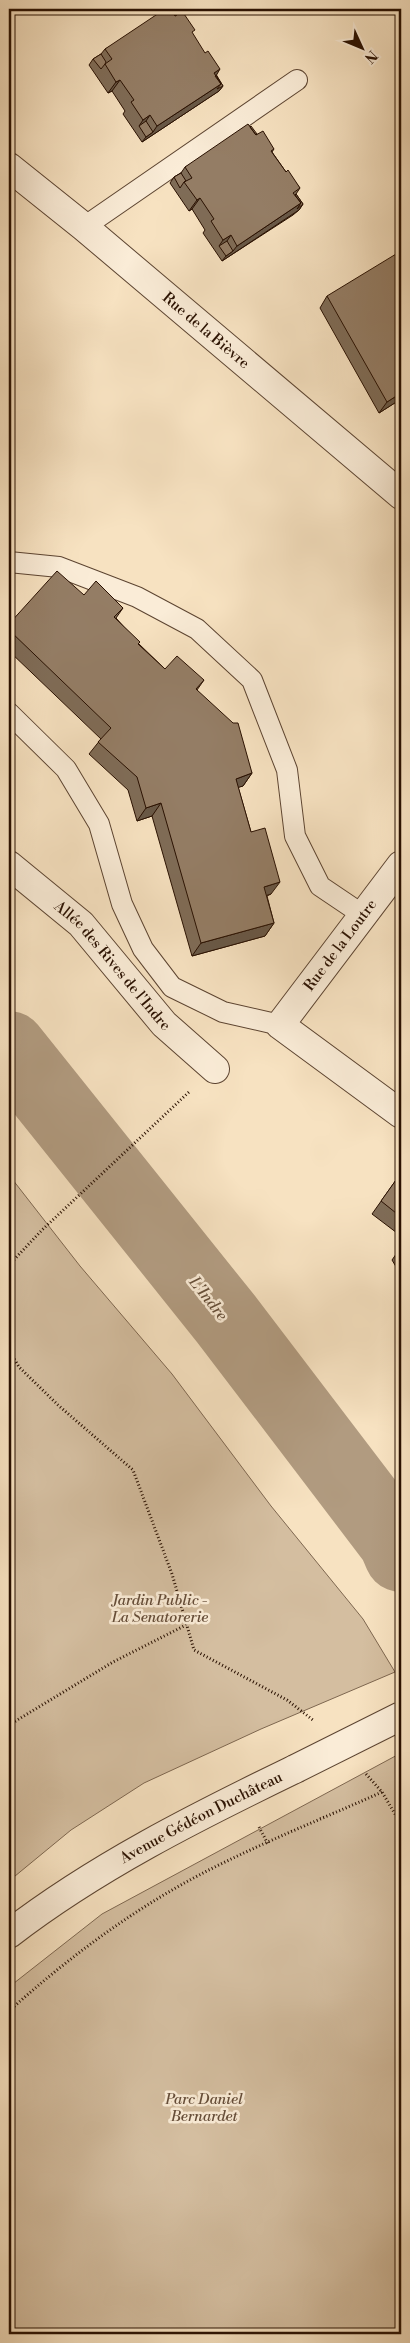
<svg xmlns="http://www.w3.org/2000/svg" width="410" height="2343" font-family="'Libre Bodoni',serif">
<style>
.green{fill:#d4bea0;stroke:#7e6750}
.lines{fill:none;stroke-linecap:round;stroke-linejoin:round}
.river{stroke:#b19b80;stroke-width:74}
.service-casing{stroke:#5c4431;stroke-width:22}
.pedestrian-casing{stroke:#5c4431;stroke-width:30}
.minor-casing{stroke:#5c4431;stroke-width:30}
.tertiary-casing{stroke:#5c4431;stroke-width:30}
.path{stroke:#291001;stroke-width:3;stroke-dasharray:1 2.5;stroke-linecap:butt}
.service{stroke:#faecd7;stroke-width:20}
.pedestrian{stroke:#faecd7;stroke-width:28}
.minor{stroke:#faecd7;stroke-width:28}
.tertiary{stroke:#faecd7;stroke-width:28}
.tertiary-bridge-casing{stroke:#5c4431;stroke-width:30;stroke-linecap:butt}
.tertiary-bridge{stroke:#faecd7;stroke-width:28}
.wall{fill:#7f6c57;stroke:#291001}
.shaded-wall{fill:#685847;stroke:#291001}
.building{fill:#947d65;stroke:#291001}
.labels{text-anchor:middle;stroke-width:5;stroke-linejoin:round;paint-order:stroke}
.street-label{font-size:15px;fill:#291001;stroke:#faecd7}
.park-label{font-size:15px;font-style:italic;fill:#654d39;stroke:#faecd7}
.water-label{font-size:16px;font-style:italic;fill:#664f3a;stroke:#faecd7}
</style>
<rect width="100%" height="100%" fill="#f7e2c1"/>
<filter id="stains"><feTurbulence type="fractalNoise" baseFrequency=".004" numOctaves="4"/><feColorMatrix values="0 0 0 0 .2 0 0 0 0 .09 0 0 0 0 .02 0 0 0 .5 -.17"/></filter>
<radialGradient id="worn" r=".72"><stop offset=".6" stop-color="#630" stop-opacity="0"/><stop offset="1" stop-color="#630" stop-opacity=".3"/></radialGradient>
<!-- green -->
<path class="green" d="M 9,1175 L 80,1266 L 172,1374 L 271,1506 L 363,1619 L 395,1672 L 261,1729 L 144,1783 L 71,1830 L 9,1881 Z
M 401,1753 L 401,2334 L 9,2334 L 9,1987 L 102,1914 Z"/>
<g class="lines">
<!-- river -->
<path class="river" d="M 9,1048 L 226,1319 L 395,1541 L 401,1555"/>
<defs>
<path id="service" d="M 84,227 L 297,80
M 9,562 L 59,567 L 137,597 L 197,629 L 252,680 L 287,770 L 295,836 L 320,886 L 363,915
M 9,713 L 66,769 L 99,824 L 122,904 L 143,949 L 172,987 L 223,1012 L 280,1025"/>
<g id="pedestrian">
<path id="s1" d="M 9,865 L 81,924 L 164,1024 L 215,1069"/>
</g>
<g id="minor">
<path id="s2" d="M 9,167 L 84,227 L 401,495"/>
<path d="M 401,865 L 280,1025 L 401,1114"/>
</g>
<g id="tertiary">
<path id="s3" d="M 9,1934 C 96,1867 196,1817 295,1769"/>
</g>
</defs>
<!-- service casing -->
<use href="#service" class="service-casing"/>
<!-- pedestrian casing -->
<use href="#pedestrian" class="pedestrian-casing"/>
<!-- minor casing -->
<use href="#minor" class="minor-casing"/>
<!-- tertiary casing -->
<use href="#tertiary" class="tertiary-casing"/>
<!-- path -->
<path class="path" d="M 9,1265 L 42,1230 L 189,1092
M 9,1350 L 19,1367 L 58,1405 L 133,1470 L 172,1574 L 194,1650 L 287,1700 L 313,1720
M 9,1725 L 113,1662 L 186,1625
M 366,1774 L 382,1792 L 401,1824
M 259,1827 L 268,1844
M 9,2011 C 68,1958 132,1910 203,1873 C 261,1843 322,1819 382,1792"/>
<!-- service -->
<use href="#service" class="service"/>
<!-- pedestrian -->
<use href="#pedestrian" class="pedestrian"/>
<!-- minor -->
<use href="#minor" class="minor"/>
<!-- tertiary -->
<use href="#tertiary" class="tertiary"/>
<defs>
<path id="tertiary-bridge" d="M 295,1769 L 401,1716"/>
</defs>
<!-- tertiary-bridge casing -->
<use href="#tertiary-bridge" class="tertiary-bridge-casing"/>
<!-- tertiary-bridge -->
<use href="#tertiary-bridge" class="tertiary-bridge"/>
</g>
<!-- wall -->
<path class="wall" d="M 177,15 L 192,34 L 223,86 L 219,91 L 142,142 L 123,114 L 125,111 L 112,91 L 108,93 L 89,65 L 93,59 L 101,54 L 105,49 Z
M 257,134 L 274,149 L 272,152 L 286,172 L 300,188 L 296,194 L 303,204 L 299,210 L 293,215 L 222,261 L 203,233 L 205,230 L 192,209 L 189,211 L 170,183 L 174,177 L 181,173 L 185,167 Z
M 327,296 L 401,399 L 379,413 L 320,308 Z
M 84,595 L 123,608 L 116,618 L 139,644 L 165,669 L 204,680 L 197,690 L 252,773 L 243,786 L 238,787 L 251,832 L 271,894 L 267,896 L 274,923 L 265,936 L 192,956 L 152,816 L 137,821 L 128,790 L 89,754 L 101,739 L 9,651 L 9,624 Z
M 401,1173 L 401,1236 L 372,1214 Z
M 401,1247 L 401,1275 L 392,1260 Z"/>
<!-- shaded-wall -->
<path class="shaded-wall" d="M 220,69 L 213,81 L 214,73 Z
M 120,80 L 112,91 L 108,93 L 116,82 Z
M 221,84 L 223,86 L 219,91 L 142,142 L 146,137 L 153,132 L 157,126 Z
M 150,115 L 142,127 L 139,126 L 143,120 Z
M 200,198 L 192,209 L 189,211 L 197,200 Z
M 301,203 L 303,204 L 299,210 L 222,261 L 226,256 L 233,251 L 237,246 Z
M 231,235 L 223,247 L 219,246 L 223,240 Z
M 401,393 L 401,399 L 379,413 L 387,402 Z
M 252,773 L 243,786 L 227,791 L 236,779 Z
M 161,803 L 152,816 L 137,821 L 146,808 Z
M 280,882 L 271,894 L 255,899 L 264,887 Z
M 274,923 L 265,936 L 192,956 L 201,943 Z"/>
<!-- building -->
<path class="building" d="M 165,9 L 171,9 L 175,16 L 182,11 L 195,30 L 192,32 L 205,53 L 208,51 L 220,69 L 214,73 L 221,84 L 157,126 L 150,115 L 143,120 L 131,102 L 134,100 L 120,80 L 116,82 L 105,64 L 112,59 L 105,49 Z
M 171,9 L 172,9 L 177,15 L 175,16 Z
M 101,54 L 106,62 L 105,64 L 101,69 L 93,59 Z
M 216,75 L 223,86 L 217,89 L 221,84 L 215,76 Z
M 146,121 L 153,132 L 146,137 L 139,126 Z
M 248,124 L 256,135 L 263,131 L 274,149 L 271,151 L 286,172 L 288,170 L 300,188 L 293,193 L 301,203 L 237,246 L 231,235 L 223,240 L 211,221 L 214,219 L 200,198 L 197,200 L 184,182 L 192,178 L 185,167 Z
M 251,126 L 257,134 L 256,135 L 250,127 Z
M 181,173 L 186,181 L 184,182 L 180,188 L 174,177 Z
M 296,194 L 303,204 L 297,209 L 301,203 L 295,195 Z
M 227,241 L 233,251 L 226,256 L 219,246 Z
M 401,251 L 401,393 L 387,402 L 327,296 Z
M 57,571 L 84,595 L 96,581 L 123,608 L 114,617 L 140,642 L 138,644 L 165,669 L 177,656 L 204,680 L 196,689 L 233,723 L 238,723 L 252,773 L 236,779 L 251,832 L 265,828 L 280,882 L 264,887 L 274,923 L 201,943 L 161,803 L 146,808 L 137,777 L 98,742 L 111,728 L 9,630 L 9,624 Z
M 401,1173 L 401,1217 L 381,1201 Z"/>
<g class="labels">
<!-- street labels -->
<g class="street-label">
<text dy="5" stroke="none"><textPath href="#s2" startOffset="256">Rue de la Bièvre</textPath></text>
<text transform="translate(340 945) rotate(-53)" y="5">Rue de la Loutre</text>
<text dy="5" stroke="none"><textPath href="#s1" startOffset="145">Allée des Rives de l'Indre</textPath></text>
<text dy="5" stroke="none"><textPath href="#s3" startOffset="225">Avenue Gédéon Duchâteau</textPath></text>
</g>
<!-- park labels -->
<g class="park-label">
<text x="160" y="1605">Jardin Public -<tspan x="160" dy="17">La Senatorerie</tspan></text>
<text x="204" y="2104">Parc Daniel<tspan x="204" dy="17">Bernardet</tspan></text>
</g>
<!-- water labels -->
<g class="water-label">
<text transform="translate(209 1298) rotate(51)" y="6">L'Indre</text>
</g>
</g>
<!-- margin -->
<rect width="410" height="2343" fill="none" stroke="#f7e2c1" stroke-width="30"/>
<rect x="10" y="10" width="390" height="2323" fill="none" stroke="#291001" stroke-width="2.5"/>
<rect x="15" y="15" width="380" height="2313" fill="none" stroke="#291001"/>
<!-- north arrow -->
<g transform="translate(362 48) rotate(134)" stroke="#faecd7" stroke-width="4" paint-order="stroke">
<path d="M0-4L9 19L0 12L-9 19Z" fill="#291001"/>
<text y="-8" font-size="14" font-weight="bold" text-anchor="middle" fill="#291001">N</text>
</g>
<rect width="100%" height="100%" filter="url(#stains)"/>
<rect width="100%" height="100%" fill="url(#worn)"/>
</svg>
